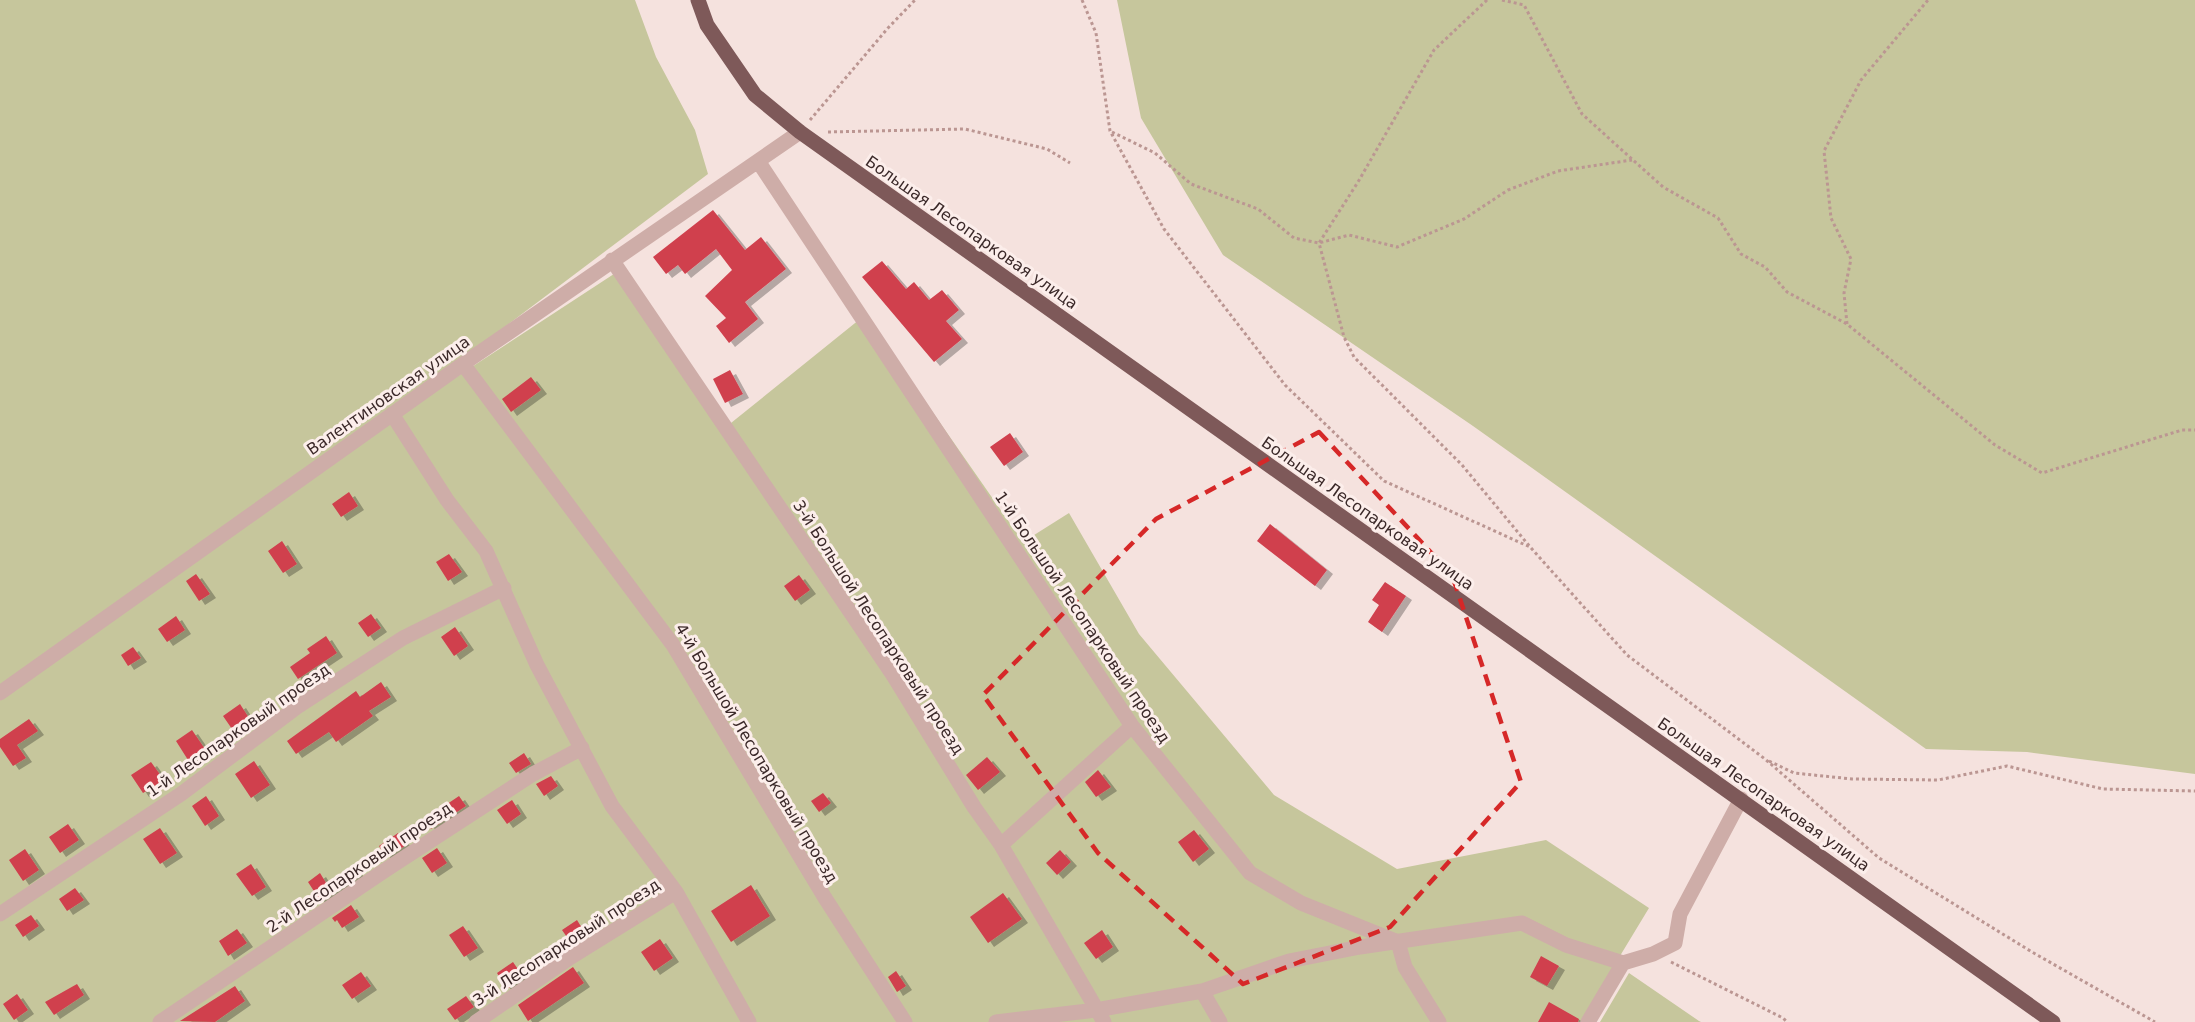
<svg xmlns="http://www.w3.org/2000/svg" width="2195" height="1022" font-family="'DejaVu Sans',sans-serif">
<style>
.green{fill:#c6c69c}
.building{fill:#d0404e;filter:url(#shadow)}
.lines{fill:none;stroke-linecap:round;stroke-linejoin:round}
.path{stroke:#bb9692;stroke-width:3;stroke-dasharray:3 3;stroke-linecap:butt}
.minor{stroke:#ceada8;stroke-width:15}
.major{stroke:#7e5959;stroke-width:15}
.marked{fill:none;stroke:#d62828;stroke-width:4.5;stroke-dasharray:12 8;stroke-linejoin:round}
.labels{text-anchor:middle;stroke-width:6;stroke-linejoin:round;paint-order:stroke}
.street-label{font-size:16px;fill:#3b2929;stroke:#fceeeb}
</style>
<defs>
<filter id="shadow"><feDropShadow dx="6" dy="4" stdDeviation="0" flood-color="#0004"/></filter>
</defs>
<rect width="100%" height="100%" fill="#f5e2de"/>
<!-- green -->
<path class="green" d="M 0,0 L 635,0 L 656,57 L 695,130 L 708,174 L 317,468 L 620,270 L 726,427 L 865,315 L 1023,542 L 1069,513 L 1139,634 L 1274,795 L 1397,869 L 1546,840 L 1649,908 L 1580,1022 L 0,1022 Z
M 1117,0 L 2195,0 L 2195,774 L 2027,752 L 1926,749 L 1473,426 L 1223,255 L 1141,118 Z
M 1629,973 L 1699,1021 L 1701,1022 L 1600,1022 Z"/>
<!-- building -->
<path class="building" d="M 713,210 L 745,250 L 761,237 L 786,269 L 745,302 L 758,319 L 729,343 L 716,326 L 726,318 L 705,296 L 732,270 L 716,249 L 685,274 L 678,265 L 666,274 L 653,257 Z
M 882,261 L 906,289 L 914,282 L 929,300 L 942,290 L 959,310 L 946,321 L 962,339 L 934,362 L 862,277 Z
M 730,370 L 743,394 L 725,403 L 713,379 Z
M 531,377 L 541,390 L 511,412 L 502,399 Z
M 1010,433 L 1023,452 L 1004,466 L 990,447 Z
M 349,492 L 358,506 L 341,517 L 332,504 Z
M 1270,524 L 1327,570 L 1315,586 L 1257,541 Z
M 282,541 L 297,564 L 283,573 L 268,551 Z
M 449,554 L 462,572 L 448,581 L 436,562 Z
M 196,574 L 210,594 L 199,601 L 186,581 Z
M 799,575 L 810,590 L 795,601 L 784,586 Z
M 1385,582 L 1406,596 L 1382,632 L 1368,622 L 1379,605 L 1372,600 Z
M 371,614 L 381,628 L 368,637 L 358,623 Z
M 176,616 L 185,630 L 167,642 L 158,629 Z
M 455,627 L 468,646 L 454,656 L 441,637 Z
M 326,636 L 337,653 L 298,679 L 290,667 L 310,653 L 307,649 Z
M 133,647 L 141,658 L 128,666 L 121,655 Z
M 381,682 L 391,697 L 369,711 L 373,716 L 336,742 L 329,732 L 296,754 L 287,741 L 356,691 L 360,697 Z
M 240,704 L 249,718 L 232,729 L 223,716 Z
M 29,719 L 38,731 L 17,745 L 26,758 L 13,766 L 0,747 L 0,739 Z
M 192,730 L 205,749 L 188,760 L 176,741 Z
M 524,753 L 531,764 L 516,773 L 509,763 Z
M 987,757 L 1000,772 L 978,790 L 966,775 Z
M 254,761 L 270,785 L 251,798 L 235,774 Z
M 151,762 L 164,780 L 143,793 L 131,775 Z
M 1098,770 L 1111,787 L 1096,797 L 1085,782 Z
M 551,776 L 558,786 L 544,796 L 536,784 Z
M 823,793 L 831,803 L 819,812 L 811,801 Z
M 206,796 L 219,816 L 205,826 L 192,806 Z
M 459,796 L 466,806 L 431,829 L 425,819 Z
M 512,800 L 521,814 L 507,824 L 497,810 Z
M 68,824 L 79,840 L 60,853 L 49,837 Z
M 160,828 L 177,853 L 160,864 L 143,839 Z
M 1194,830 L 1209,849 L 1193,862 L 1178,842 Z
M 398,833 L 406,845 L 387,858 L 379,846 Z
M 437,848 L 447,863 L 432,873 L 422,858 Z
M 25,849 L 39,870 L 23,881 L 9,860 Z
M 1060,850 L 1071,862 L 1057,875 L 1046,863 Z
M 251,864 L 266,887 L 252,896 L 236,874 Z
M 354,868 L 360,876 L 321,902 L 308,882 L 320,873 L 328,886 Z
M 751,885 L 770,916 L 731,942 L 711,911 Z
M 75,888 L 84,900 L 67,911 L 59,899 Z
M 1003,893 L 1022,919 L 988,943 L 970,917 Z
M 351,905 L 359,917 L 342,928 L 337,920 L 335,922 L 332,918 Z
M 31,915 L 39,926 L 23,937 L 15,925 Z
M 577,920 L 585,933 L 571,943 L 562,930 Z
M 463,926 L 478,948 L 464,957 L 449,935 Z
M 237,929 L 247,943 L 228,956 L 219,941 Z
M 1102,930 L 1113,947 L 1096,959 L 1084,943 Z
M 660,939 L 673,958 L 654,971 L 641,952 Z
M 1541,956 L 1559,966 L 1547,986 L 1530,977 Z
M 513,962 L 524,978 L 507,989 L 497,973 Z
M 573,967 L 584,983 L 528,1021 L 518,1005 Z
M 896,971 L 906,986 L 897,992 L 888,977 Z
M 361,972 L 371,986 L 352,999 L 342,985 Z
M 77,984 L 84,995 L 54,1015 L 45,1002 Z
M 235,986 L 245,1001 L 215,1022 L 180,1021 Z
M 17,994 L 28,1010 L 14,1020 L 3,1004 Z
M 466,996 L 474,1007 L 455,1020 L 447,1009 Z
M 1549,1002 L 1579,1019 L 1578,1022 L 1538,1022 Z"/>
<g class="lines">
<!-- path -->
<path class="path" d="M 1082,0 L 1096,33 L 1110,131 L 1164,229 L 1285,385 L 1384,481 L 1530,547
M 1487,0 L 1434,50 L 1358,182 L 1319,243 L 1344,337 L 1354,357 L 1462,465 L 1531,548 L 1627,655 L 1765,759 L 1879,858 L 2032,952 L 2155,1022
M 1502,0 L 1524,5 L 1582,114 L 1633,160 L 1663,187 L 1718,218 L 1741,254 L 1765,267 L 1787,292 L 1847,324 L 1995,445 L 2042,473 L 2182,430 L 2195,430
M 810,120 L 888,28 L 915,0
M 828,132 L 965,129 L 1047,149 L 1070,163
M 1112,132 L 1155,153 L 1191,184 L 1258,209 L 1294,238 L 1319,243 L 1349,235 L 1397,247 L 1464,219 L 1508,190 L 1558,171 L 1632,160
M 1847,324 L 1844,293 L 1851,259 L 1831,218 L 1824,151 L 1861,80 L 1928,0
M 1769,761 L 1794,773 L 1852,779 L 1938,780 L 2007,766 L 2103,789 L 2195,791
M 1671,962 L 1783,1018 L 1787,1022"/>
<!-- minor -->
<path class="minor" d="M 758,161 L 1132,726 L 1250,873 L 1301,903 L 1398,942 L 1405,967 L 1439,1022
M 612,260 L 893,675 L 974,807 L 1001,845 L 1104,1022
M 463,364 L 673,645 L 825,898 L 905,1022
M 392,414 L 447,500 L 486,551 L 537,665 L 612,806 L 676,892 L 749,1022
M 0,693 L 463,364 L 800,132
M 1001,845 L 1132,726
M 0,914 L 181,794 L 297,707 L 403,638 L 504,588
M 1202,991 L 1220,1022
M 160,1022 L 387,869 L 533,774 L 582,748
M 476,1022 L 568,959 L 676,892
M 996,1022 L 1096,1010 L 1202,991 L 1289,961 L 1360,947 L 1522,923 L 1566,945 L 1623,963 L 1653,954 L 1675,943 L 1680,914 L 1741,799
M 1588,1022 L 1623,963"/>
<!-- major -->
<path class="major" d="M 698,0 L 707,25 L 755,95 L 800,132 L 2053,1022"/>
</g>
<!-- marked area -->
<path class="marked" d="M 1319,432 L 1452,575 L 1521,782 L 1390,927 L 1243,984 L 1098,853 L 983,695 L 1156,519 Z"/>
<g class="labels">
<!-- street labels -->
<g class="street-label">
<text transform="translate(972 232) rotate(35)" y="6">Большая Лесопарковая улица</text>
<text transform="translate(388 395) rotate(-35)" y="6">Валентиновская улица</text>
<text transform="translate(1368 513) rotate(35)" y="6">Большая Лесопарковая улица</text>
<text transform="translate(1083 617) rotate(56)" y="6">1-й Большой Лесопарковый проезд</text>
<text transform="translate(879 627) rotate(57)" y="6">3-й Большой Лесопарковый проезд</text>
<text transform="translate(238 730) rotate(-35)" y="6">1-й Лесопарковый проезд</text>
<text transform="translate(757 753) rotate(59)" y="6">4-й Большой Лесопарковый проезд</text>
<text transform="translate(1764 794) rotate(35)" y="6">Большая Лесопарковая улица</text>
<text transform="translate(359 867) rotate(-34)" y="6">2-й Лесопарковый проезд</text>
<text transform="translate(566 942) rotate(-33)" y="6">3-й Лесопарковый проезд</text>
</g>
</g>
</svg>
